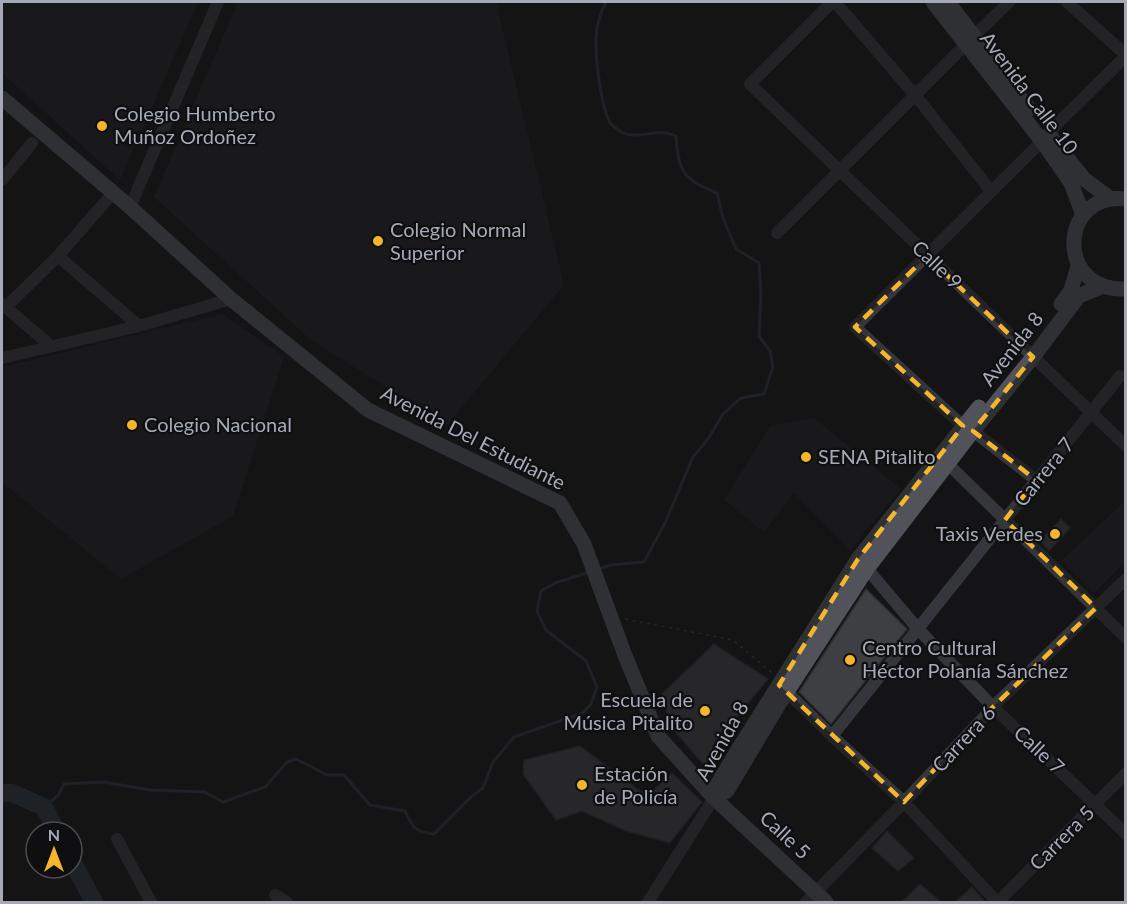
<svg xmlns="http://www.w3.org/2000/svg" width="1127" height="904" font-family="Lato,sans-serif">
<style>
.built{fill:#202023}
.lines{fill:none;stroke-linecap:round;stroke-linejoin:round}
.stream{stroke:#2a323a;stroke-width:3}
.river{stroke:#2a323a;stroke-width:18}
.building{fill:#3e3f43;stroke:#2e2e32;stroke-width:1.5}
.path{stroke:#3b3c42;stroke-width:1.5;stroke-dasharray:3 4.5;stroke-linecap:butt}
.minor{stroke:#35363b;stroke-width:12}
.major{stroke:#51525a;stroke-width:15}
.marked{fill:none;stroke:#f5b62c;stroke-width:4.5;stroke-dasharray:12 8;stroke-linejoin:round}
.poi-dot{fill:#f5b62c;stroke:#0f0f11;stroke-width:2}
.labels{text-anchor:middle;stroke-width:4.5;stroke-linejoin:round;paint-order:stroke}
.street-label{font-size:20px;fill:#a5aab6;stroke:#0f0f11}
.poi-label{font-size:20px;fill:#a5aab6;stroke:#0f0f11;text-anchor:start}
</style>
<rect width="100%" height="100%" fill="#141416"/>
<!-- built -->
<path class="built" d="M 2,2 L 198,2 L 120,180 L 2,73 Z
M 238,2 L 496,2 L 564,285 L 447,425 L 311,340 L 154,197 Z
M 223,314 L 284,357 L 233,516 L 121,579 L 2,482 L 2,367 Z
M 814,418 L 901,489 L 850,550 L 794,493 L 764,532 L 724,500 L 771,425 Z
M 1125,501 L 1125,562 L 1094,593 L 1061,561 Z"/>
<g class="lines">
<!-- stream -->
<path class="stream" d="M 599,569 L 610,565 L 644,562 L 665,523 L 693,457 L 708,439 L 723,414 L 741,398 L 764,394 L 773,367 L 770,351 L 759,336 L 761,292 L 759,263 L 736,249 L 723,218 L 717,193 C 684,180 678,172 676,136 C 658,127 645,139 626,134 C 622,133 614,127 611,124 C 601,110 595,55 596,37 C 597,24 600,13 606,2
M 44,807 L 58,796 L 64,784 L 104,782 L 150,790 L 205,792 L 223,802 L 265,787 L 287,762 L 296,759 L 327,775 L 344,775 L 370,805 L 405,811 C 413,828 415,832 434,834 L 471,797 L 483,788 L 493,762 L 514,737 L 583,713 L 591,704 L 597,687 L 586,661 L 546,630 L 537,611 L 541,591 L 555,583 L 590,572"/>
<!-- river -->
<path class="river" d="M 2,793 L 12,793 L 44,807 L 57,832
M 72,861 L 94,902"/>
</g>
<!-- building -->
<path class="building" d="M 1061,519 L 1070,528 L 1049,551 L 1040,541 Z
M 866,589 L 907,629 L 831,724 L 799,692 Z
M 714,644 L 768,679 L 713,746 L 709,771 L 671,727 L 662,694 Z
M 580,746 L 647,796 L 672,773 L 702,802 L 670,843 L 626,831 L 582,811 L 556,820 L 523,774 L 524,760 Z
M 887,831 L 914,858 L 898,871 L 872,848 Z
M 920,884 L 942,903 L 901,903 Z
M 972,887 L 986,903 L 954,903 Z"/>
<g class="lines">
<!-- path -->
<path class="path" d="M 625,619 L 733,640 L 772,673"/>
<!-- minor -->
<path class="minor" d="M 832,2 L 750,84 L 1126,446
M 835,2 L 915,95 L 991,191
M 1067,2 L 1126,55
M 974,36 L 1009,2
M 1048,133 L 1126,56
M 2,180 L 32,143
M 130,207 L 218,2
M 777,233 L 966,44
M 58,256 L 139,326
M 2,304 L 51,346
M 6,307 L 58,256 L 112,194
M 2,358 L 139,326 L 231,299
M 963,426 L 855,327 L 1042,141
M 973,431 L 1036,480
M 948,464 L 1126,638
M 863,564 L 918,629 L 993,707 L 1126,834
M 782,687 L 832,736 L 904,802 L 997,902
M 832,736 L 1120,376
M 117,839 L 151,902
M 275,895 L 287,902
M 648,902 L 714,798
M 806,902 L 904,802 L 999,701 L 1126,579
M 998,902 L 1126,773"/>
<!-- major -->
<path class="major" d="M 933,2 L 1042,141 L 1071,183 L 1083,215
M 948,2 L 1029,109
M 2,98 L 130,207 L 231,299 L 368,410 L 560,503 L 584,544 L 624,653 L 658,736 L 714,798 L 826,902
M 1049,135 L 1084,179 L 1111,199
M 1126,199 C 1059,191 1054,292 1126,289
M 1061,304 L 1071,290 L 1078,266
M 714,798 L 727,791 L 779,704 L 867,569 L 973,431 L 1033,357 L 1079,296 L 1103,286
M 714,798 L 717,785 L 736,753 L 858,559 L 979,407"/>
</g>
<!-- marked area -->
<path d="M0 0H1127V904H0ZM 927,256 L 1033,357 L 973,431 L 1036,480 L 1005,520 L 1096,608 L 993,707 L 904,802 L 779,685 L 858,559 L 963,426 L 855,327 Z" fill="#141416" fill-opacity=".55" fill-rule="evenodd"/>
<path class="marked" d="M 927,256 L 1033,357 L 973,431 L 1036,480 L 1005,520 L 1096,608 L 993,707 L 904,802 L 779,685 L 858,559 L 963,426 L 855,327 Z"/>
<!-- markers -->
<g class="poi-dot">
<circle cx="102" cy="126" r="6"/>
<circle cx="378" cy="241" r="6"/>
<circle cx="132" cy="425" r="6"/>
<circle cx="806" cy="457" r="6"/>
<circle cx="1055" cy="534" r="6"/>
<circle cx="850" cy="660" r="6"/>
<circle cx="705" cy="711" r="6"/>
<circle cx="582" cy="785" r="6"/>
</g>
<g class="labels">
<!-- street labels -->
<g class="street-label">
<text transform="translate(1029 93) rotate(53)" y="7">Avenida Calle 10</text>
<text transform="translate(937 265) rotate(44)" y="7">Calle 9</text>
<text transform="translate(1012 349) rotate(-52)" y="7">Avenida 8</text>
<text transform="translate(473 438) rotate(27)" y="7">Avenida Del Estudiante</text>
<text transform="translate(1044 472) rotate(-51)" y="7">Carrera 7</text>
<text transform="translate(964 739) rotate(-47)" y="7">Carrera 6</text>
<text transform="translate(722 741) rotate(-61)" y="7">Avenida 8</text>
<text transform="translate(1039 750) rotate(43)" y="7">Calle 7</text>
<text transform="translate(785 835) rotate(43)" y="7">Calle 5</text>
<text transform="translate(1062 838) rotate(-45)" y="7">Carrera 5</text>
</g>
<!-- poi labels -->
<g class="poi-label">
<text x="114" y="121">Colegio Humberto<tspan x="114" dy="23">Muñoz Ordoñez</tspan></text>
<text x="390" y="237">Colegio Normal<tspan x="390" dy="23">Superior</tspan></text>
<text x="144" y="432">Colegio Nacional</text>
<text x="818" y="464">SENA Pitalito</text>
<text x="1043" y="541" text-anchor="end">Taxis Verdes</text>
<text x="862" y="655">Centro Cultural<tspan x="862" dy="23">Héctor Polanía Sánchez</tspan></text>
<text x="693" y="707" text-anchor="end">Escuela de<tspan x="693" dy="23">Música Pitalito</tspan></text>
<text x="594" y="781">Estación<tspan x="594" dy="23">de Policía</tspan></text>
</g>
</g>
<!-- border -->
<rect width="1127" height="904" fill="none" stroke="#a5aab6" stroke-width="6"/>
<!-- north arrow -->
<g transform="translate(54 850)"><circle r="28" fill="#0f0f11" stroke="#4b4d53" stroke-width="1.5"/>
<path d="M0-4.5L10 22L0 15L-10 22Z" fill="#f5b62c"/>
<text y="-9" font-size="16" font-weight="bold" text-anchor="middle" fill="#a5aab6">N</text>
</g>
</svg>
